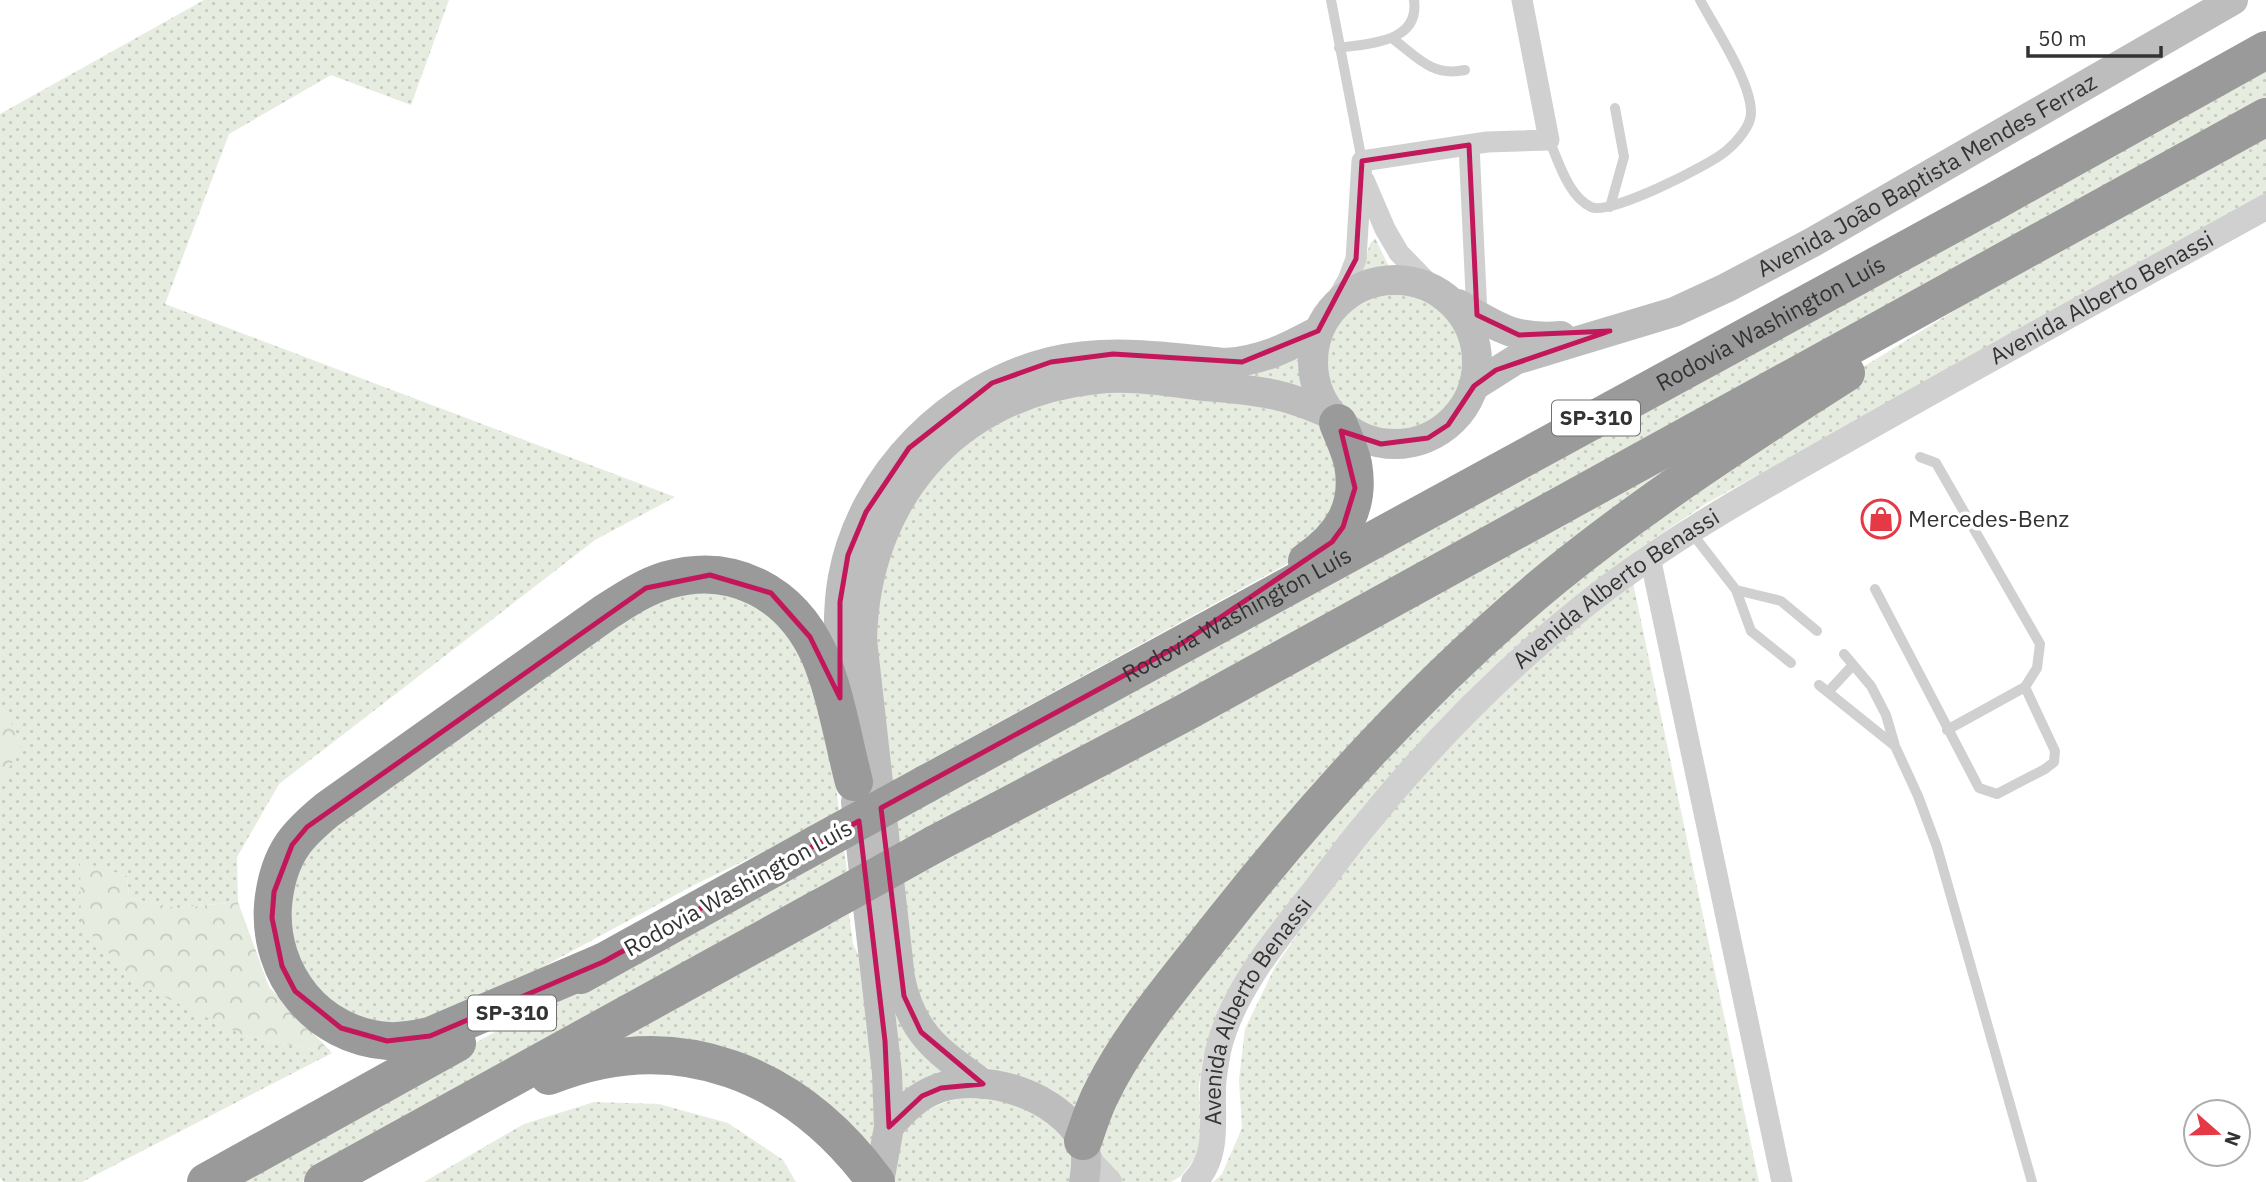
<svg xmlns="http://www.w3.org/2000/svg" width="2266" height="1182" font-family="'IBM Plex Sans',sans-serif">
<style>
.grass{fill:url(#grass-dots)}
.forest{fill:url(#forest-crowns)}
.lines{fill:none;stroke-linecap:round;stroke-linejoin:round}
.service{stroke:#d0d0d0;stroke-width:10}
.minor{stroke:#d0d0d0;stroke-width:21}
.tertiary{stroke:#d0d0d0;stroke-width:26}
.secondary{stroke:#bdbdbd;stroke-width:30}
.motorway{stroke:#9a9a9a;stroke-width:38}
.motorway-bridge{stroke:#9a9a9a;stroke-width:38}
.marked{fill:none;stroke:#c2185b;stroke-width:5;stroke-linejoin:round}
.labels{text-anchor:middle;stroke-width:7;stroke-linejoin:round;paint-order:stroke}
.shield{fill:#fff;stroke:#707070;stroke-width:2}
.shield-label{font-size:21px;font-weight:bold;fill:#333}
.street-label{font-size:23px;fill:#333;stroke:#fff}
.poi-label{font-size:23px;fill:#333;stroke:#fff;text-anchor:start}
</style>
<defs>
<pattern id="grass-dots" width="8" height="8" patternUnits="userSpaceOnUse" patternTransform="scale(1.75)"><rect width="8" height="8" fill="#e6ecdf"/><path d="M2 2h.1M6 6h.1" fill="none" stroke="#c6cbc0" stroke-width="1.8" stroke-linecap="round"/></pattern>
<pattern id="forest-crowns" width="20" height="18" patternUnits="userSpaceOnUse" patternTransform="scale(1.75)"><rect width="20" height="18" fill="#e6ecdf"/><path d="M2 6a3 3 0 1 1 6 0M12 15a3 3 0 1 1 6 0" fill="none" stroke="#c6cbc0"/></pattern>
</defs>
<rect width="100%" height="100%" fill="#fff"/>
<!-- grass -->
<path class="grass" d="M 204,0 L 449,0 L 411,105 L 331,75 L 229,134 L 165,304 L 675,497 L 595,540 L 279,784 L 237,857 L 238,902 L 178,908 L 129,898 L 127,876 L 80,862 L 245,1036 L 332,1053 L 82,1182 L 4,1182 L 0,1178 L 0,114 Z
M 2266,63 L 2266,105 L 1544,501 L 897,843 L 894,823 Z
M 2266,136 L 2266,194 L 1707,503 L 1639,549 L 1519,645 L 1211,1030 L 1203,1060 L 1199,1085 L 1201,1143 L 1194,1160 L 1181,1176 L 1171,1182 L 1121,1182 L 1100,1156 L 1100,1140 L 1121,1084 L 1218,949 L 1458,672 L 1847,377 L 1975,298 Z
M 1375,238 L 1391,271 L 1359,277 L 1370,244 Z
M1327 363a68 68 0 1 1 136 0a68 68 0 1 1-136 0Z
M 1298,353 L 1307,397 L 1226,379 Z
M 1111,390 L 1281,403 L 1321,424 L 1346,490 L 1303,555 L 890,782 L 873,658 L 880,570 L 924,482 L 989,426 L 1047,401 Z
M 1722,434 L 1511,604 L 1083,1118 L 1056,1092 L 1039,1084 L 975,1064 L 929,1024 L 909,970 L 904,883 Z
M 1632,578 L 1759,1182 L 1213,1182 L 1222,1174 L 1242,1128 L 1239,1080 L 1245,1029 L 1275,967 L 1352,854 L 1479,704 Z
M 660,589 L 761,596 L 823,688 L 839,810 L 815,827 L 694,885 L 443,1021 L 422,1029 L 335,1013 L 285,941 L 301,850 Z
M 844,850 L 847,871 L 654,989 L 302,1182 L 226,1182 L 511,1023 L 815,859 L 821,864 Z
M 849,914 L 853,944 L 866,970 L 877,1083 L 874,1128 L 869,1160 L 830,1118 L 603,1043 Z
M 893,985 L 952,1074 L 895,1103 Z
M 969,1097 C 1009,1099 1064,1114 1072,1160 C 1074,1167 1072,1175 1071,1182 L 895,1182 C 889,1131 922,1103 969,1097 Z
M 594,1102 L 659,1104 L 728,1123 L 783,1160 L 796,1182 L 424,1182 L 524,1124 Z"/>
<!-- forest -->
<path class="forest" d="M 0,701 L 22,746 L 0,783 Z
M 80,861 L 127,876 L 129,898 L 178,908 L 238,902 L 269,987 L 332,1053 L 245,1036 L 138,984 L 81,923 Z"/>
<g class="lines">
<!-- service -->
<path class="service" d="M 1331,0 L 1362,161
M 1392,38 C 1417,57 1432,77 1465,70
M 1339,48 C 1369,43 1420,43 1414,0
M 1549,140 C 1559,162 1568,196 1591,207 C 1609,216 1710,165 1726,151 C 1737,142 1752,125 1751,111 C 1750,80 1715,28 1700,0
M 1610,207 L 1624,157 L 1615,108
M 1920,457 L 1936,463 L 2040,644 L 2037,668 L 2025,687 L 1947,730
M 1691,532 L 1736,590 L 1751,631 L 1791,663
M 1875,589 L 1979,788 L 1997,794 L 2045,769 L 2054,762 L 2055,751 L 2025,687
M 1736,590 L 1781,601 L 1817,631
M 1844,654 L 1871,686 L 1886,715 L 1895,746 L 1918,796 L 1937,847 L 2032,1182
M 1819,685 L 1895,746
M 1828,692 L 1853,665"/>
<!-- minor -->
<path class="minor" d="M 1469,145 L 1477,315 L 1475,339
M 1364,180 L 1385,229 L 1399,253 L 1431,286
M 1332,308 L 1348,280 L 1356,259 L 1362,161 L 1487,142 L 1549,140 L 1522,0
M 1650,557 L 1782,1182"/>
<!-- tertiary -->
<g class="tertiary">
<path d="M 1086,1153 L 1093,1165 L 1109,1182"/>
<path id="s1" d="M 1194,1182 C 1219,1157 1212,1121 1213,1089 C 1213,1076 1216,1064 1218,1051 C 1232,991 1277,938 1315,890 C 1332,868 1348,845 1366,824 C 1429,746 1502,672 1580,609 C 1663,542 1756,491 1848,439 C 1986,360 2127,284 2266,207"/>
</g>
<!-- secondary -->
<g class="secondary">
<circle cx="1395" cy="362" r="82"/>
<path d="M 1458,304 C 1497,327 1514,340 1561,336"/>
<path id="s2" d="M 1474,386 L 1515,360 L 1674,312 L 1726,288 L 1813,242 L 2233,0"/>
<path d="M 844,694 C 839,655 836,616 843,577 C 862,474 950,387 1050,362 C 1108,348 1167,357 1225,363 C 1262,361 1286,348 1318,331"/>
<path d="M 856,802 L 887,1073 L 889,1127 L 879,1182"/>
<path d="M 983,1084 C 938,1051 912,1035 900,978 L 862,640 C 865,500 954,394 1096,379 C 1129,375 1163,381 1196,385 C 1224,388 1253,389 1280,396 C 1297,400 1314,407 1330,414"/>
<path d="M 889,1127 C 903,1110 917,1096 939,1088 C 986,1072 1058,1096 1082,1140 C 1088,1151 1086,1170 1084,1182"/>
</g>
<!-- motorway -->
<g class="motorway">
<path d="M 1307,561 C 1341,538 1361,508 1353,464 C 1350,450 1343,436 1338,423"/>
<path id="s3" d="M 926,784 L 1997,200 L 2266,50"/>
<path d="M 935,844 L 1186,712 L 2266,117"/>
<path d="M 603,962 L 430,1036 C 416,1039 403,1042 388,1041 C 317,1036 268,974 273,905 C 275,884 281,861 293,844 C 302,831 315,820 327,810 L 606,612 C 625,600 644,587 667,580 C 733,561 791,593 819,654 C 835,690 844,744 854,782"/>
<path d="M 580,975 L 817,844"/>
<path d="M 549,1076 C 678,1024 797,1074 876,1182"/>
<path d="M 1083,1141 C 1089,1124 1094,1106 1103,1090 C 1131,1033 1182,974 1221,924 C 1321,797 1431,677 1556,575 C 1648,501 1747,436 1846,373"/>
<path d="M 206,1182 L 457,1043"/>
<path d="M 323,1182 L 820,908"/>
</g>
<!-- motorway-bridge -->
<path class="motorway-bridge" d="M 817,844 L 926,784
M 820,908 L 935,844"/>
</g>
<!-- marked area -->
<path class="marked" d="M 1469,145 L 1477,315 L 1519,335 L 1610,331 L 1496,370 L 1474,386 L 1448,425 L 1428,438 L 1381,444 L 1341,431 L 1355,488 L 1343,527 L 1332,542 L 1178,646 L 881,808 L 904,996 L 921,1032 L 983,1084 L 941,1088 L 922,1096 L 889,1127 L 885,1041 L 859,821 L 603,962 L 430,1036 L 387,1041 L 341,1028 L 295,991 L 282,966 L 272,918 L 274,892 L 292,845 L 307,827 L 646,588 L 710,575 L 771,593 L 810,637 L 840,698 L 840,602 L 848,555 L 866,512 L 909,448 L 992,383 L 1051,362 L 1113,354 L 1242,362 L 1318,331 L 1356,259 L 1362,161 Z"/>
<!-- icons -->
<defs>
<symbol id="shop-ring" viewBox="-11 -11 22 22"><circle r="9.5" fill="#fff" stroke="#e63946" stroke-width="1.5"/><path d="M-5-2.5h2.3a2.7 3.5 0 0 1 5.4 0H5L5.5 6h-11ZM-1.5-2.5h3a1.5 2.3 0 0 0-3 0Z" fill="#e63946"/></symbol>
</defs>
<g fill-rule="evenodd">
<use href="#shop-ring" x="1859" y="497" width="44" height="44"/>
</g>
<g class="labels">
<!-- shield labels -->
<g class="shield">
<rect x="1552" y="400.5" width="88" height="35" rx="5"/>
<rect x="468" y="995.5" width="88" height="35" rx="5"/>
</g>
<g class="shield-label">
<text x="1596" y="425">SP-310</text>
<text x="512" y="1020">SP-310</text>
</g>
<!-- street labels -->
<g class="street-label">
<text dy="8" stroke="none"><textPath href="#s2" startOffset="502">Avenida João Baptista Mendes Ferraz</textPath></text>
<text dy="8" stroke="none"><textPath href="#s1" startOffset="1321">Avenida Alberto Benassi</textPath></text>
<text dy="8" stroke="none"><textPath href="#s3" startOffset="962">Rodovia Washington Luís</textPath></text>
<text dy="8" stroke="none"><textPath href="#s1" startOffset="754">Avenida Alberto Benassi</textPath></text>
<text dy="8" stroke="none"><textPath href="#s3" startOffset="354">Rodovia Washington Luís</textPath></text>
<text transform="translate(738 888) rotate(-29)" y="8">Rodovia Washington Luís</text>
<text dy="8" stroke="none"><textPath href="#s1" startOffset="187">Avenida Alberto Benassi</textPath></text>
</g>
<!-- poi labels -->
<g class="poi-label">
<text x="1908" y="527">Mercedes-Benz</text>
</g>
</g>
<!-- north arrow -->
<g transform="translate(2217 1133) rotate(110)"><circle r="33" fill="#ffffff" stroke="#adadad" stroke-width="2"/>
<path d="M0-5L12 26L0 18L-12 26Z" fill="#e63946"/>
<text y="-10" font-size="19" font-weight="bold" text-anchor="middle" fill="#333333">N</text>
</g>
<!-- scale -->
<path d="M2028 46v10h133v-10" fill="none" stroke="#333333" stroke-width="3.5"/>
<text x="2038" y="46" font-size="21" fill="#333333" stroke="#ffffff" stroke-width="5" paint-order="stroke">50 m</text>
</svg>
